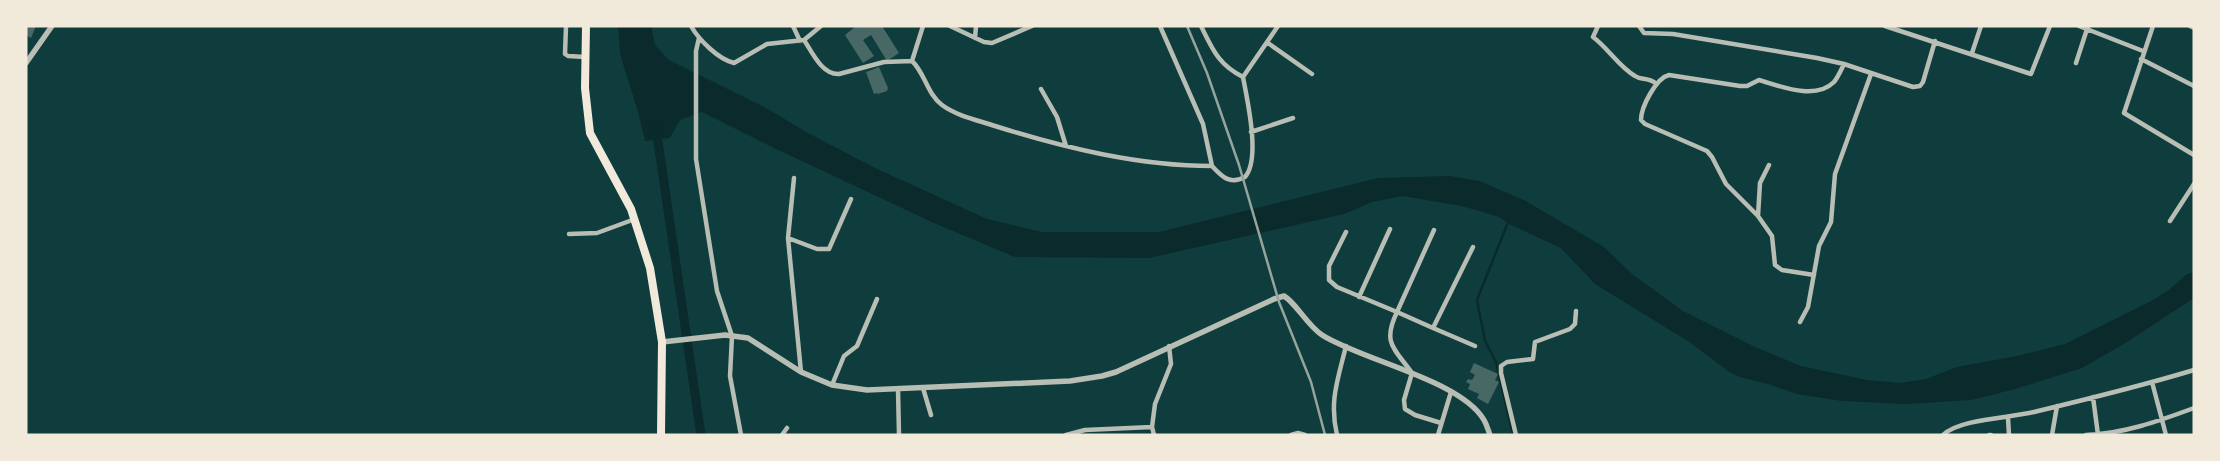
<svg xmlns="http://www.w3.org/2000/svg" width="2220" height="461" font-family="Roboto,sans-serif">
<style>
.water{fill:#0a2a2b}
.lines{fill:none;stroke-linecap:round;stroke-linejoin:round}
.stream{stroke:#0a2a2b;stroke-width:2.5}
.canal{stroke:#0a2a2b;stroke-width:9}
.building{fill:#486865}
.minor{stroke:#b8beb3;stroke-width:4.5}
.tertiary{stroke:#b8beb3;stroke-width:5.5}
.primary{stroke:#f1e9da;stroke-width:8}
.rail{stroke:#97a49c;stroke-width:2.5}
</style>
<rect width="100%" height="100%" fill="#0f3d3e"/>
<!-- water -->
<path class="water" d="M 618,26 L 651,26 L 655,45 L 669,60 L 768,109 L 806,132 L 873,167 L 987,219 L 1042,232 L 1159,232 L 1378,178 L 1450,176 L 1479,181 L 1524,200 L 1604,247 L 1632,274 L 1683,311 L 1755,347 L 1801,366 L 1867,380 L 1900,383 L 1926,379 L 1957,367 L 2017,356 L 2065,344 L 2153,300 L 2169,290 L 2187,274 L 2194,272 L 2194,298 L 2127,342 L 2082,368 L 2015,389 L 1971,400 L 1906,404 L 1842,401 L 1797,394 L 1768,384 L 1740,377 L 1729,372 L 1691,343 L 1595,284 L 1561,248 L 1509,224 L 1499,217 L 1462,206 L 1403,196 L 1372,202 L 1344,214 L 1149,258 L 1015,257 L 934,223 L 772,147 L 702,112 L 680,120 L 670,138 L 645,141 L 638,112 L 620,54 Z"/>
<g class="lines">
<!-- stream -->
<path class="stream" d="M 1509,220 L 1477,300 L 1485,341 L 1496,362 L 1513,435"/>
<!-- canal -->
<path class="canal" d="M 656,128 L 701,435"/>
</g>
<!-- building -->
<path class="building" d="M 26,26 L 36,26 L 31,38 L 26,35 Z
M 856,26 L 882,26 L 899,53 L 887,61 L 871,35 L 863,40 L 874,56 L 863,63 L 845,35 Z
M 879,67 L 888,88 L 887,91 L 878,94 L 877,93 L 874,94 L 866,72 Z
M 1474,363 L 1498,374 L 1495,380 L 1499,382 L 1488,404 L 1477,398 L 1479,394 L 1468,389 L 1470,384 L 1466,382 L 1468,379 L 1472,380 L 1475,375 L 1470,372 Z"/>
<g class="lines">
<!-- minor -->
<path class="minor" d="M 566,26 L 565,54 L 568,56 L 585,57
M 691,26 C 699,40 718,59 734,63 L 767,44 L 804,40 L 821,26
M 793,26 L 800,41
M 950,26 L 984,42 L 992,43 L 1032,26
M 1160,26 L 1203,124 L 1212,166
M 1201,26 C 1213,50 1218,64 1243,77
M 1598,26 L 1593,37 C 1608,48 1619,67 1635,76 C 1642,81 1646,76 1657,84
M 1639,26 L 1644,33 L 1673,34 L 1817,58 L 1844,64 L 1913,87 L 1920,86 L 1923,82 L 1935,41
M 1885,26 L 2031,74 L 2050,26
M 2079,26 L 2143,51
M 2153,26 L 2124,113 L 2194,155
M 2190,26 L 2194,28
M 699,38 L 696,51 L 696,159 L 717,291 L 732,336 L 730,376 L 741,435
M 975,38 L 976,26
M 804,40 C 812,52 822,75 839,74 L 884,62 L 912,61 C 925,73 927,94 942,105 C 957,116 977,120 995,126 C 1065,148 1139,166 1212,166 C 1222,177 1230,185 1245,177 C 1261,159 1247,99 1243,77 L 1278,26
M 1268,43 L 1312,74
M 1972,53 L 1981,26
M 2141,59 L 2194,86
M 912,61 L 923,26
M 2076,63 L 2088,26
M 1041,89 L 1057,117 L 1066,146
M 1251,132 L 1293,118
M 1769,165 L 1760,183 L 1758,216 L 1772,236 L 1775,265 L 1782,270 L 1814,275
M 794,178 L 788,238 L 801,372
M 1758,216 L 1726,184 L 1712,157 L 1707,151 L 1645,124 L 1641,120 C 1641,107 1656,78 1669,75 L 1740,86 L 1747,86 L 1759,80 C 1780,86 1815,101 1834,82 C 1838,77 1841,70 1844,64
M 2170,221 L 2194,184
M 1346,232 L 1329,266 L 1329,280 L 1337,287 L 1397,312 L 1434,230
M 569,234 L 597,233 L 635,219
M 788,238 L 817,249 L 829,249 L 851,199
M 1359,297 L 1390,229
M 1800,322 L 1808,307 L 1819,246 L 1831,222 L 1835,174 L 1871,74
M 1433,328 L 1475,346
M 2152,382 L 2166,435
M 832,385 L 844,356 L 857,346 L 877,299
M 923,388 L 931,415
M 898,389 L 899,435
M 2093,397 L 2098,435
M 2008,418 L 2009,435
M 1441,423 L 1415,415 L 1405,409 L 1404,400 L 1412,373 C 1394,348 1382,343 1397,312 L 1433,328 L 1473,247
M 782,435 L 787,428
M 1066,435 L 1085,430 L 1152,427
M 1154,435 L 1152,427 L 1155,404 L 1171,364 L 1169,346
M 1291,435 L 1298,433 L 1305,435
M 1337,435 C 1329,401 1338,379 1346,346
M 1438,435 L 1451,392
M 1516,435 L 1501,373 L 1501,366 L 1507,362 L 1533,359 L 1535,342 L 1570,329 L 1575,324 L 1576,311
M 1943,435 C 1959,419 2010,418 2034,412 C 2088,399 2141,386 2194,370
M 1989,435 L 1991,435
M 2052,435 L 2057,406
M 2086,435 C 2123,434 2159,421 2194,408"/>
<!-- tertiary -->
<path class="tertiary" d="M 26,63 L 52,26
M 662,342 L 725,335 L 748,338 L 801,372 L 832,385 L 867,390 L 1070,381 L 1102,376 L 1116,372 L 1274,299 L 1284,296 C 1296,303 1307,325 1322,335 C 1361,360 1461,380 1484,420 C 1487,425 1488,430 1490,435"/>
<!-- primary -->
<path class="primary" d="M 586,26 L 585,88 L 590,133 L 631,209 L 650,268 L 662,342 L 661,435"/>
<!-- rail -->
<path class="rail" d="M 1187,26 L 1207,73 L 1239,165 L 1279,302 L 1311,382 L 1325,435"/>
</g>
<!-- border -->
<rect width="2220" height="461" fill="none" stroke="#f1e9da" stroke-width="55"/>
</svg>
